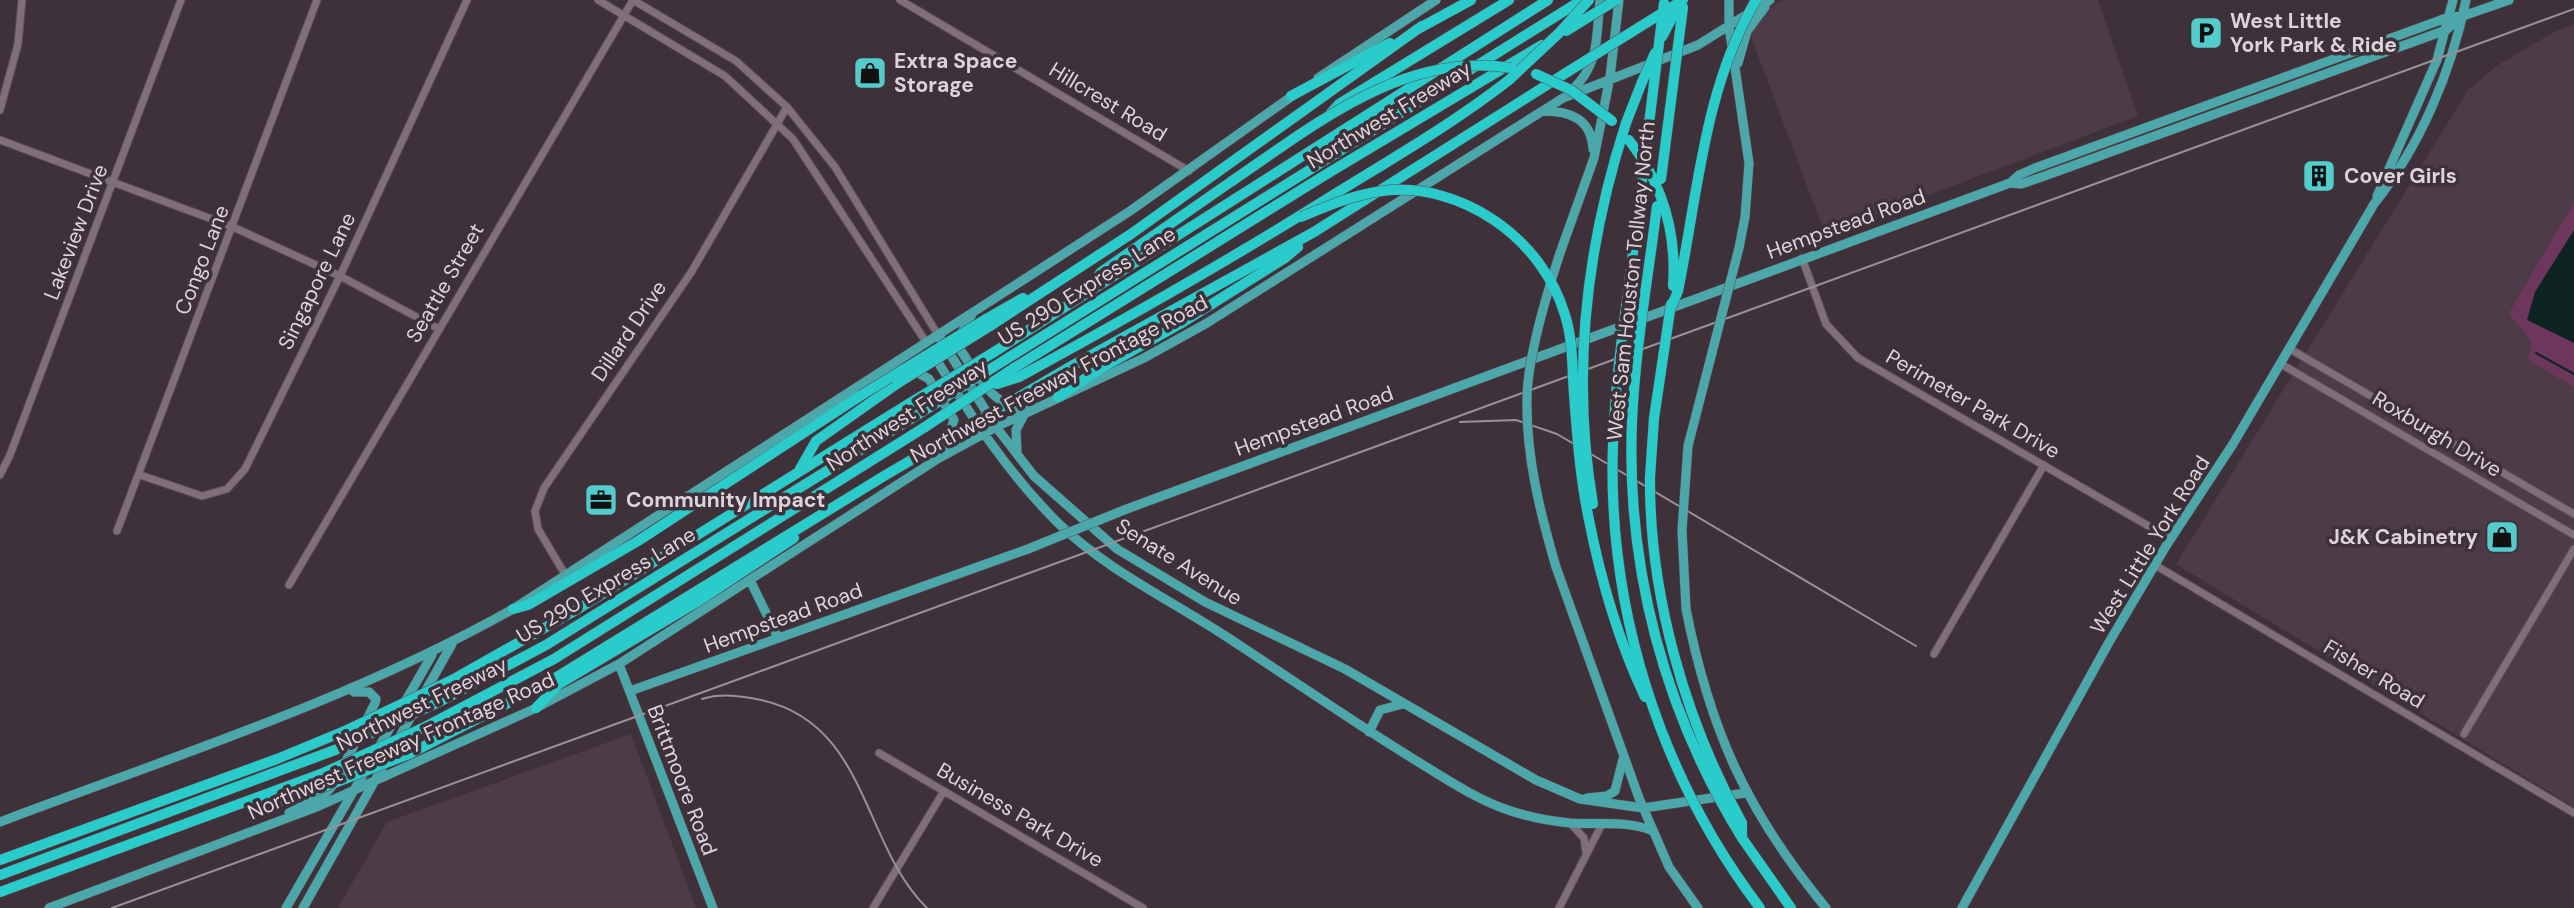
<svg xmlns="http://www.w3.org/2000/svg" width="2574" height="908" font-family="'DM Sans',sans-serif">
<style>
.built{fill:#4e3b48}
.green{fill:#6d365c}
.water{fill:#0f2323}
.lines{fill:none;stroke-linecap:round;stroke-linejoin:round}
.stream{stroke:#0f2323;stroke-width:2}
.minor-casing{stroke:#594d55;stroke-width:9}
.major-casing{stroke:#594d55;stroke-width:10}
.highway-casing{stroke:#594d55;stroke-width:11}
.minor{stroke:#7e6f78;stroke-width:7}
.major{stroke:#4ca7aa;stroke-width:9}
.highway{stroke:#2acccb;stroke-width:10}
.rail{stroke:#9b9097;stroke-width:2}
.major-bridge-casing{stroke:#594d55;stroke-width:10;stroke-linecap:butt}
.highway-bridge-casing{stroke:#594d55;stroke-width:11;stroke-linecap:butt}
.major-bridge{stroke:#4ca7aa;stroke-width:9}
.highway-bridge{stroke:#2acccb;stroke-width:10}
.labels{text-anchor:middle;stroke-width:7;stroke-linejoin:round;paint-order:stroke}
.poi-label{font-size:21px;font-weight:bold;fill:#ddd4d9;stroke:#3f313a;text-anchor:start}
.street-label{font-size:21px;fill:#ddd4d9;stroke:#3f313a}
</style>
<rect width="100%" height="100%" fill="#3f313a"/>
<!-- built -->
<path class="built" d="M 1782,0 L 2098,0 L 2138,116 L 1825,234 L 1750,34 L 1761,15 Z
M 2574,24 L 2574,807 L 2176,564 L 2468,90 L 2498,65 L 2554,32 Z
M 631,734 L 696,908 L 338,908 L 387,822 Z"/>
<!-- green -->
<path class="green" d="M 2574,202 L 2574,387 L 2527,359 C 2540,336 2519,331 2509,313 Z"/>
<!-- water -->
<path class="water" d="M 2574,230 L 2574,343 L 2527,320 L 2535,292 Z"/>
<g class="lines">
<!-- stream -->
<path class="stream" d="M 2536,353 L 2574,374"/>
<defs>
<path id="minor" d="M 598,0 L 725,76 L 793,139 L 926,342
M 633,0 L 736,61 L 787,107 L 835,167 L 938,335
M 900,0 L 1189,171
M 0,110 L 18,44 L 22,0
M 0,140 L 233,227 L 340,276 L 439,329
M 1802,258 L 1826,324 L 1858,358 L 2171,539
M 2290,349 L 2574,514
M 2281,364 L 2574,535
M 0,475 L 10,455 L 181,0
M 140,475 L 202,496 L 227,489 L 245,469 L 340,276 L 467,0
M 117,531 L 317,0
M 2155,565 L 2574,813
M 566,576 L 538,529 L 535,511 L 544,488 L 692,271 L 787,107
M 289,585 L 633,0
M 1934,654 L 2044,465
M 2464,734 L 2574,549
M 879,753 L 1143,908
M 1570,823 L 1584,838 L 1586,853
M 873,908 L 944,791
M 1559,908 L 1602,824"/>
<path id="major" d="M 1729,0 L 1729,27 L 1749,163
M 1738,63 L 1747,31 L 1765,7
M 1318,78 L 1436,0
M 1572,90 C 1600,64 1596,37 1600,0
M 1543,111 C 1571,111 1591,119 1593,149
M 2010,183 L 2021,184 L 2039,178 L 2446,30 L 2461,17
M 2377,196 L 2437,60 L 2453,0
M 1560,253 L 1594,158 L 1610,77 L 1619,0
M 972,314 L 961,334 L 959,348 C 977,373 995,413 1030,408
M 938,335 L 996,427 L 1034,476 L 1117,549 L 1205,602 L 1345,669 L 1536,780 L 1580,799 L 1643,808 L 1745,793
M 933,354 C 970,415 1007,472 1058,523 C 1109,572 1175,602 1233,641 C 1294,681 1353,722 1415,760 C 1445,778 1475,799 1508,810 C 1528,817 1549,821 1570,823 C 1599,825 1626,820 1653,831
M 880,372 L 913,370 L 929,379 L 954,420 L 940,457
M 1017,453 L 1016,430 L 1024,415
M 1124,510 L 2010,183 L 2019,175 L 2035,168 L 2449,17 L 2463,16 L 2509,0
M 1556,567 L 1639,798 L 1669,867 L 1698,908
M 750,580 L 778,638
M 1686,609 C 1710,731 1747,812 1826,908
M 619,664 L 713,908
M 630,691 L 1028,549
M 1369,732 L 1380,710 L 1403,704
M 1587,798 L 1607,796 L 1615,791 L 1623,759
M 289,813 L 326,793 L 335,783 L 375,703 L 376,699 L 369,692 L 354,692
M 0,822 C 174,756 351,700 513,609 L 1130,211 L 1295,94
M 49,908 L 319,806 L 536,708 L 619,664 L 939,458 L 996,427 L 1144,358 L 1207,323 L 1563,98 L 1698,45 L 1770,0
M 286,908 L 432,655
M 303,908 L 452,644
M 1962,908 L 2108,644 L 2166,546 L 2233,444 L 2374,204 C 2420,146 2451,73 2466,0"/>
<path id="highway" d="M 1416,30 L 1471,0
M 1291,96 L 1390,43
M 1330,114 L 1339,104 L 1509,0
M 1626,123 L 1642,82
M 1087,292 L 1101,272 L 1232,181
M 986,319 L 1023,298
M 990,326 L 1131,234 L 1422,26
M 991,354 L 1548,0
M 1008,358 L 1582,0
M 1014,368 L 1330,172 L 1542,45
M 1068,368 L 1314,232 L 1569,71
M 1019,377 C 1122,321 1223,264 1322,202 C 1386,162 1450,126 1509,80
M 1058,397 L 1098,370 L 1180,324 L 1285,258 L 1298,247
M 800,469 L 816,441 L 898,383
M 1650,477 L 1654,418
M 513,609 L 528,605 L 638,541 L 860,396
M 452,680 L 578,609 L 910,403
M 439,702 L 546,645 L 917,415
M 536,708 L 559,684 L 697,602 L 794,538
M 425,727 L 554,659 L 925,427
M 409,754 L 547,683 L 884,476
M 260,800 L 284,801 L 311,792
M 1742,838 L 1791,908
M 0,860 L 277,759 L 347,730
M 0,875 L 335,750
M 0,892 L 321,774"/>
</defs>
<!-- minor casing -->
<use href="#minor" class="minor-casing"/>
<!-- major casing -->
<use href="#major" class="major-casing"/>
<!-- highway casing -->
<use href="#highway" class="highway-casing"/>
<!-- minor -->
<use href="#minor" class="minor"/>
<!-- major -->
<use href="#major" class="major"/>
<!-- highway -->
<use href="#highway" class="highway"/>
<!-- rail -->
<path class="rail" d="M 1460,422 L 1516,420 L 1557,434 L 1916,646
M 702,699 C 722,693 741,696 761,700 C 868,723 862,845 927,908
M 112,908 L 2574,9"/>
<defs>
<path id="major-bridge" d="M 1028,549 L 1124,510
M 1556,567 C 1540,512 1526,457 1527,399 C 1527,358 1547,293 1560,253
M 1686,609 L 1682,530 L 1688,446 L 1739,248 L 1745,217 L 1749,163"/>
<path id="highway-bridge" d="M 1664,3 C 1654,84 1644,164 1634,244 C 1626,311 1615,377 1613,444 C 1607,610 1660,776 1760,908
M 1566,31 L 1616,0
M 1662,37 L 1680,3
M 1569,71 L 1683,0
M 1536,74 L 1571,90 L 1612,121
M 1509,80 L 1558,34 L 1589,0
M 1642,82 L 1655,53
M 1629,140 C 1662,183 1677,232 1673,286
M 1661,179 L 1683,7
M 1232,181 C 1316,124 1404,51 1511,68
M 1657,206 C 1648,278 1635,350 1632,422 C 1626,569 1665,713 1742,838
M 1301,217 C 1327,206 1353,195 1382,191 C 1461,181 1543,239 1565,315 C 1573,340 1572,367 1574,394 C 1577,434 1580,475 1588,515 C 1600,577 1618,640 1645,697
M 1670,310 L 1678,291 C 1698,193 1704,88 1756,0
M 898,383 L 990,326
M 997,384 L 1019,377
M 860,396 L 986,319
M 910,403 L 991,354
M 917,415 L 1008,358
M 1654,418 L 1671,304
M 925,427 L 1014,368
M 884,476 L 1068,368
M 1650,477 C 1649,594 1685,721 1742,823 L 1742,837
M 1593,504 C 1571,375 1586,247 1626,123
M 347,730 L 452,680
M 335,750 L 439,702
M 321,774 L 425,727
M 311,792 L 409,754"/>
</defs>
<!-- major-bridge casing -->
<use href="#major-bridge" class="major-bridge-casing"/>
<!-- highway-bridge casing -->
<use href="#highway-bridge" class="highway-bridge-casing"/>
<!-- major-bridge -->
<use href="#major-bridge" class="major-bridge"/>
<!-- highway-bridge -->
<use href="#highway-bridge" class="highway-bridge"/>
</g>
<!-- icons -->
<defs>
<symbol id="parking-square" viewBox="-11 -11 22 22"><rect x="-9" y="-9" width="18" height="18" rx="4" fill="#52cdcc" stroke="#3f313a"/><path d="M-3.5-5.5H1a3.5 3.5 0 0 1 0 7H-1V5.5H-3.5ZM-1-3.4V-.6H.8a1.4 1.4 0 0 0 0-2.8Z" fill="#111"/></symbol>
<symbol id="shop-square" viewBox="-11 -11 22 22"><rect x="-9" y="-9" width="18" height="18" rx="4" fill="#52cdcc" stroke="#3f313a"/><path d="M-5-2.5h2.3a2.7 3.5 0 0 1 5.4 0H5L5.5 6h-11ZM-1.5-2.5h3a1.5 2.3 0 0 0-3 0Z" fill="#111"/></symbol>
<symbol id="building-square" viewBox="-11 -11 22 22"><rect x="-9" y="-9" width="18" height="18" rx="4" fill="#52cdcc" stroke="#3f313a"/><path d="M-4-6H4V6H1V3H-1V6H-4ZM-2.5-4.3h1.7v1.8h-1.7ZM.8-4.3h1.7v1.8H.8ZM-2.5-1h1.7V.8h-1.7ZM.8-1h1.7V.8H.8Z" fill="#111"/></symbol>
<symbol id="office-square" viewBox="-11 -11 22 22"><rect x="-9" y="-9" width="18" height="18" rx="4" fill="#52cdcc" stroke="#3f313a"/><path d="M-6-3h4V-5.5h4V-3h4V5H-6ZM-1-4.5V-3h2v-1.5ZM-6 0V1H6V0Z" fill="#111"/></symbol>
</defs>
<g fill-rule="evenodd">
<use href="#parking-square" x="2187" y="14" width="38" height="38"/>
<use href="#shop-square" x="851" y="54" width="38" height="38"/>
<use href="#building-square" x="2300" y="157" width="38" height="38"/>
<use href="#office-square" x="582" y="481" width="38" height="38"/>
<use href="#shop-square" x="2483" y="518" width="38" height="38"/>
</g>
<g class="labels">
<!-- poi labels -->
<g class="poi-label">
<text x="2230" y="28">West Little<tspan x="2230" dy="24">York Park &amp; Ride</tspan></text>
<text x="894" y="68">Extra Space<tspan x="894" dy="24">Storage</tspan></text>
<text x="2344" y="183">Cover Girls</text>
<text x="626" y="507">Community Impact</text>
<text x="2478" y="544" text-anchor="end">J&amp;K Cabinetry</text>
</g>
<!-- street labels -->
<g class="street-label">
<text transform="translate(1108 102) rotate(31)" y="7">Hillcrest Road</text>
<text transform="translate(1389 115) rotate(-31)" y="7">Northwest Freeway</text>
<text transform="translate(1846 224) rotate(-20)" y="7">Hempstead Road</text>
<text transform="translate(76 232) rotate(-69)" y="7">Lakeview Drive</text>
<text transform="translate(202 260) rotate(-69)" y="7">Congo Lane</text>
<text transform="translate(317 281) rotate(-64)" y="7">Singapore Lane</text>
<text transform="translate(1631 281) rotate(-84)" y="7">West Sam Houston Tollway North</text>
<text transform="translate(445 283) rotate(-60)" y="7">Seattle Street</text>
<text transform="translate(1087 286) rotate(-32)" y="7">US 290 Express Lane</text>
<text transform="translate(629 331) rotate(-56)" y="7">Dillard Drive</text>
<text transform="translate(1059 379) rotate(-28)" y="7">Northwest Freeway Frontage Road</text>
<text transform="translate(1973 404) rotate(30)" y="7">Perimeter Park Drive</text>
<text transform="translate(907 415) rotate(-33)" y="7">Northwest Freeway</text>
<text transform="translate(1314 421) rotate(-20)" y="7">Hempstead Road</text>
<text transform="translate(2437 434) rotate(31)" y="7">Roxburgh Drive</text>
<text transform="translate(2150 545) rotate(-58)" y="7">West Little York Road</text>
<text transform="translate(1179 562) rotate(32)" y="7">Senate Avenue</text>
<text transform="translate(606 585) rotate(-31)" y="7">US 290 Express Lane</text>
<text transform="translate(783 618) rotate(-20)" y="7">Hempstead Road</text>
<text transform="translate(2374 674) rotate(31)" y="7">Fisher Road</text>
<text transform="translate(422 704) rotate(-26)" y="7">Northwest Freeway</text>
<text transform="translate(401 746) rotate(-24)" y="7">Northwest Freeway Frontage Road</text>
<text transform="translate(682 780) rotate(69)" y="7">Brittmoore Road</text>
<text transform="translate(1020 815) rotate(30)" y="7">Business Park Drive</text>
</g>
</g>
</svg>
